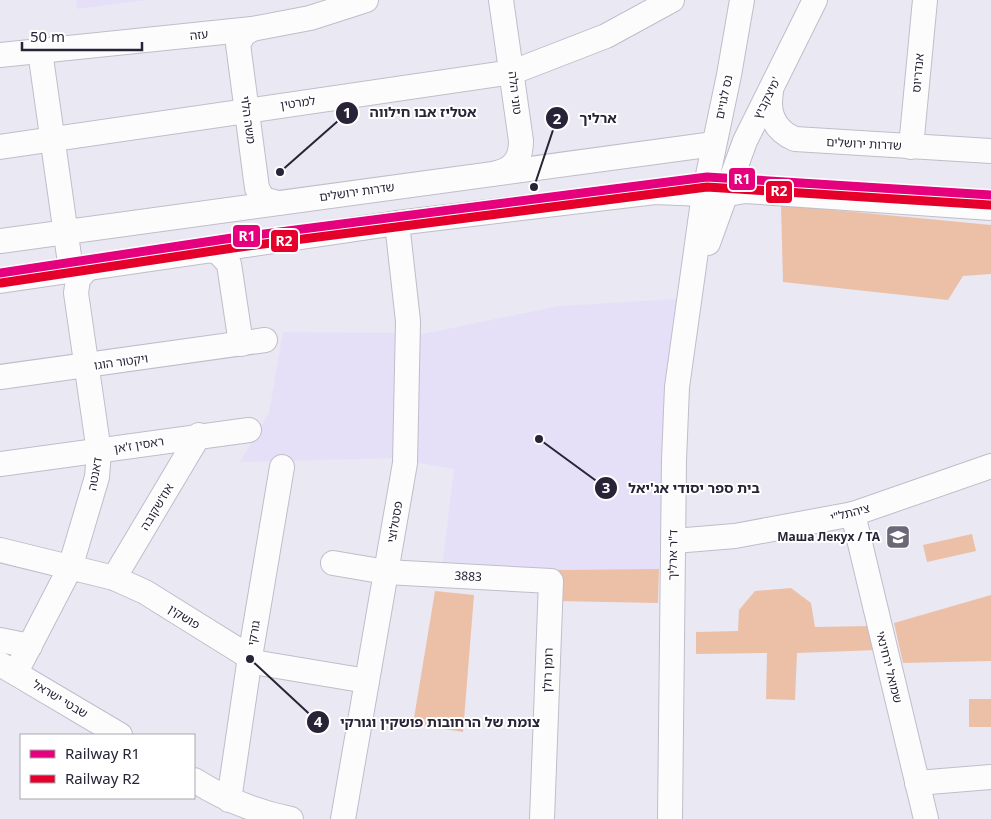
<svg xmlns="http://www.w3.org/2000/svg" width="991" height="819" font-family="'Noto Sans','Noto Sans Hebrew',sans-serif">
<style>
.built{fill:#e5e0f8}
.green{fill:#ebc0a7}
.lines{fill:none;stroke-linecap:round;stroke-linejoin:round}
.minor-casing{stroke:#c0bdca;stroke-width:26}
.minor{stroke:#fcfcfd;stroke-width:24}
.rail-1-casing{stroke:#fff;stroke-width:12}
.rail-2-casing{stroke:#fff;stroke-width:12}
.rail-1{stroke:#e5007d;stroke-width:9}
.rail-2{stroke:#e4002b;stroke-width:9}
.labels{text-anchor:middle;stroke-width:4;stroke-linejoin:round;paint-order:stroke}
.street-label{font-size:12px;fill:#282336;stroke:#fff}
.poi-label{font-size:12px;font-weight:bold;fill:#282336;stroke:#fff;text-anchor:end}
.leader{fill:none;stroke:#282336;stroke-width:2}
.callout-dot{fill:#282336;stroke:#fff;stroke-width:2}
.mark-label{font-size:15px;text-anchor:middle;font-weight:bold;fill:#fff}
.callout-label{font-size:14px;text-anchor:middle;font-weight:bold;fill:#282336;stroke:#fff;stroke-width:4;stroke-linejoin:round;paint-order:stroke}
.line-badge{stroke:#fff;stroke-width:2}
.badge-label{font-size:14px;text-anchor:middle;font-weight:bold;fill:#fff}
</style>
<rect width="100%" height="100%" fill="#eae8f3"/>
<!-- built -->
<path class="built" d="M 76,0 L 146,0 L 77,9 Z
M 679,299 L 664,417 L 659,569 L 557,570 L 442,567 L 454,469 L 413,462 L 418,335 L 559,306 Z
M 283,332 L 401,333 L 394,458 L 240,462 L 269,413 Z"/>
<!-- green -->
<path class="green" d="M 781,205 L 991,225 L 991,274 L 963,276 L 948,300 L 783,282 Z
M 972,534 L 976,551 L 927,562 L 923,545 Z
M 659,569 L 658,603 L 556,601 L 557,570 Z
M 791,588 L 811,603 L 815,627 L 872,626 L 878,650 L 797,653 L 795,700 L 766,699 L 767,653 L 696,654 L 696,632 L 738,631 L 739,610 L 755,591 Z
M 435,591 L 474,595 L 463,732 L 413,724 Z
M 991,595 L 991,661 L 903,663 L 894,623 Z
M 969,699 L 991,699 L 991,727 L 969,727 Z"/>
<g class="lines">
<defs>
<g id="minor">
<path d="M 252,29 L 244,34 L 238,44 L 257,188 L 263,199 L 278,203"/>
<path d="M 40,51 L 71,270"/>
<path d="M 0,55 L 252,29 L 310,18 L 366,0"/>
<path d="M 771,92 C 767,114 775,131 795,139 L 991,151"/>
<path d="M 0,147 L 513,72 L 606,36 L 672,0"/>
<path d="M 911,147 L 925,0"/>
<path d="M 497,173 C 514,169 521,158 521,141 L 501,0"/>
<path d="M 724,197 L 728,194 L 745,191 L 991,208"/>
<path d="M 0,241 L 714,144"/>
<path d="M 708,243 L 745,141 L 815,0"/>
<path d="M 206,249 L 218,252 L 229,264 L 241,344"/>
<path d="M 0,281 L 397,223 L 655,192 L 704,194"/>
<path d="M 0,377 L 265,340"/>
<path d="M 0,464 L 249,430"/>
<path d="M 853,514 L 926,819"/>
<path d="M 674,541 L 735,536 L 853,514 L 991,466"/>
<path d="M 0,550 L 114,578 L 145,592 L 259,663 L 367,681"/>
<path id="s1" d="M 333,563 L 386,572 L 551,581 L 542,819"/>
<path d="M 114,578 L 199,435"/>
<path d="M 0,640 L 30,646"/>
<path d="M 0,664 L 120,735"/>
<path d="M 16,672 L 70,568 L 97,477 L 99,452 L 76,293 L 78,279 L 89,267"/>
<path d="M 194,780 C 224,799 256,812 291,819"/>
<path d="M 917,783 L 991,777"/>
<path d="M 229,800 L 250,657 L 282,467"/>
<path d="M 343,819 L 405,463 L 408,321 L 397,223"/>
<path d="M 670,819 L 674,460 L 677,387 L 704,194 L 729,75 L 742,0"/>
</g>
</defs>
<!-- minor casing -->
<use href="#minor" class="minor-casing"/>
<!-- minor -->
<use href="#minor" class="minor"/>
<defs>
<path id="rail-1" d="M 0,273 L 232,238 L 707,177 L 991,195"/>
<path id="rail-2" d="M 1,283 L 233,248 L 707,187 L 990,205"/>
</defs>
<!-- rail-1 casing -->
<use href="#rail-1" class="rail-1-casing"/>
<!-- rail-2 casing -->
<use href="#rail-2" class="rail-2-casing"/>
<!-- rail-1 -->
<use href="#rail-1" class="rail-1"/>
<!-- rail-2 -->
<use href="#rail-2" class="rail-2"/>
</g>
<!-- icons -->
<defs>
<symbol id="school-square" viewBox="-11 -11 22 22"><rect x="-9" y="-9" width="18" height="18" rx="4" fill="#6c6878" stroke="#fff"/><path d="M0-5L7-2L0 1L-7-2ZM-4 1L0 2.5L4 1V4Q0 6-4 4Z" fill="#fff"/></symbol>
</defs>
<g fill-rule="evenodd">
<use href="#school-square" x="884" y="523" width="28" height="28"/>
</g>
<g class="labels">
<!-- street labels -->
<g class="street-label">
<text transform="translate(199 35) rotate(-6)" y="4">עזה</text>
<text transform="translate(918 73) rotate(-85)" y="4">אנדריוס</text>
<text transform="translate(515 93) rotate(83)" y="4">טוני הלה</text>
<text transform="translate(724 97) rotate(-78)" y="4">נס לגויים</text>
<text transform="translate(767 98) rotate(-63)" y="4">מיצקביץ'</text>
<text transform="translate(298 103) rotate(-8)" y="4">למרטין</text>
<text transform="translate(248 120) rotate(82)" y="4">משה הלוי</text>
<text transform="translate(864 144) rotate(3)" y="4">שדרות ירושלים</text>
<text transform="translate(357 192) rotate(-8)" y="4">שדרות ירושלים</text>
<text transform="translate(121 362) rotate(-8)" y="4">ויקטור הוגו</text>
<text transform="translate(139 445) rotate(-9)" y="4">ראסין ז'אן</text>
<text transform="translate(95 474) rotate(-80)" y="4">דאנטה</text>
<text transform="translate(157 507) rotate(-59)" y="4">אוז'שקובה</text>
<text transform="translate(850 513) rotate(-15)" y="4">ציהתל"י</text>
<text transform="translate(395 522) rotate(-80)" y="4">פסטלוצי</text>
<text transform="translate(673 555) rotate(-89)" y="4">ד"ר ארליך</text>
<text dy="4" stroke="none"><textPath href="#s1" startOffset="136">3883</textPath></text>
<text transform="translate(184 617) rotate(32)" y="4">פושקין</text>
<text transform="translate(254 633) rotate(-80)" y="4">גורקי</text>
<text transform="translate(889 667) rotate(76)" y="4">שמואל ירחינאי</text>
<text transform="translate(548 670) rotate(-88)" y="4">רומן רולן</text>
<text transform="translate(60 699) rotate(31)" y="4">שבטי ישראל</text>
</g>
<!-- poi labels -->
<g class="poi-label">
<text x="880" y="541">Маша Лекух / ТА</text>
</g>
</g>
<!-- callouts -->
<path class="leader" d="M280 172L347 113M534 187L557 118M539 439L606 488M250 659L318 722"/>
<g class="callout-dot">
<circle cx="280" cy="172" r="5"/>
<circle cx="534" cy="187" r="5"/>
<circle cx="539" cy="439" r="5"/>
<circle cx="250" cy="659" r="5"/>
<circle cx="347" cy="113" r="12"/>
<circle cx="557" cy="118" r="12"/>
<circle cx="606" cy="488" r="12"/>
<circle cx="318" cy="722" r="12"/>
</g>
<g class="mark-label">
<text x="347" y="118">1</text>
<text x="557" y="124">2</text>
<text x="606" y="493">3</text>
<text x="318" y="727">4</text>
</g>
<g class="callout-label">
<text x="423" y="117">אטליז אבו חילווה</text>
<text x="598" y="123">ארליך</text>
<text x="694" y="493">בית ספר יסודי אג'יאל</text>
<text x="440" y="727">צומת של הרחובות פושקין וגורקי</text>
</g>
<g class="line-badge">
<rect x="728" y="167" width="28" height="24" rx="5" fill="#e5007d"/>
<rect x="765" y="180" width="28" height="24" rx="5" fill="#e4002b"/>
<rect x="232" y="224" width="29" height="24" rx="5" fill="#e5007d"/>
<rect x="270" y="229" width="29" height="24" rx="5" fill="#e4002b"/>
</g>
<g class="badge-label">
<text x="742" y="184">R1</text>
<text x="779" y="196">R2</text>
<text x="247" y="241">R1</text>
<text x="284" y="246">R2</text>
</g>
<!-- legend -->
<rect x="20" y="734" width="175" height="65" fill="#ffffff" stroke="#a9a7af"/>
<rect x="30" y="750" width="25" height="8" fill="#e5007d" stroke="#a9a7af"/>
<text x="65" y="759" font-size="15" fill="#282336">Railway R1</text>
<rect x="30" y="775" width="25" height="8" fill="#e4002b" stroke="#a9a7af"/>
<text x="65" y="784" font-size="15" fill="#282336">Railway R2</text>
<!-- scale -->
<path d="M22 42v8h120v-8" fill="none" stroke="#282336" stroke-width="2.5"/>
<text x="30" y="42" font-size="15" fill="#282336" stroke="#ffffff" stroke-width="4" paint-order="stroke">50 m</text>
</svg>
